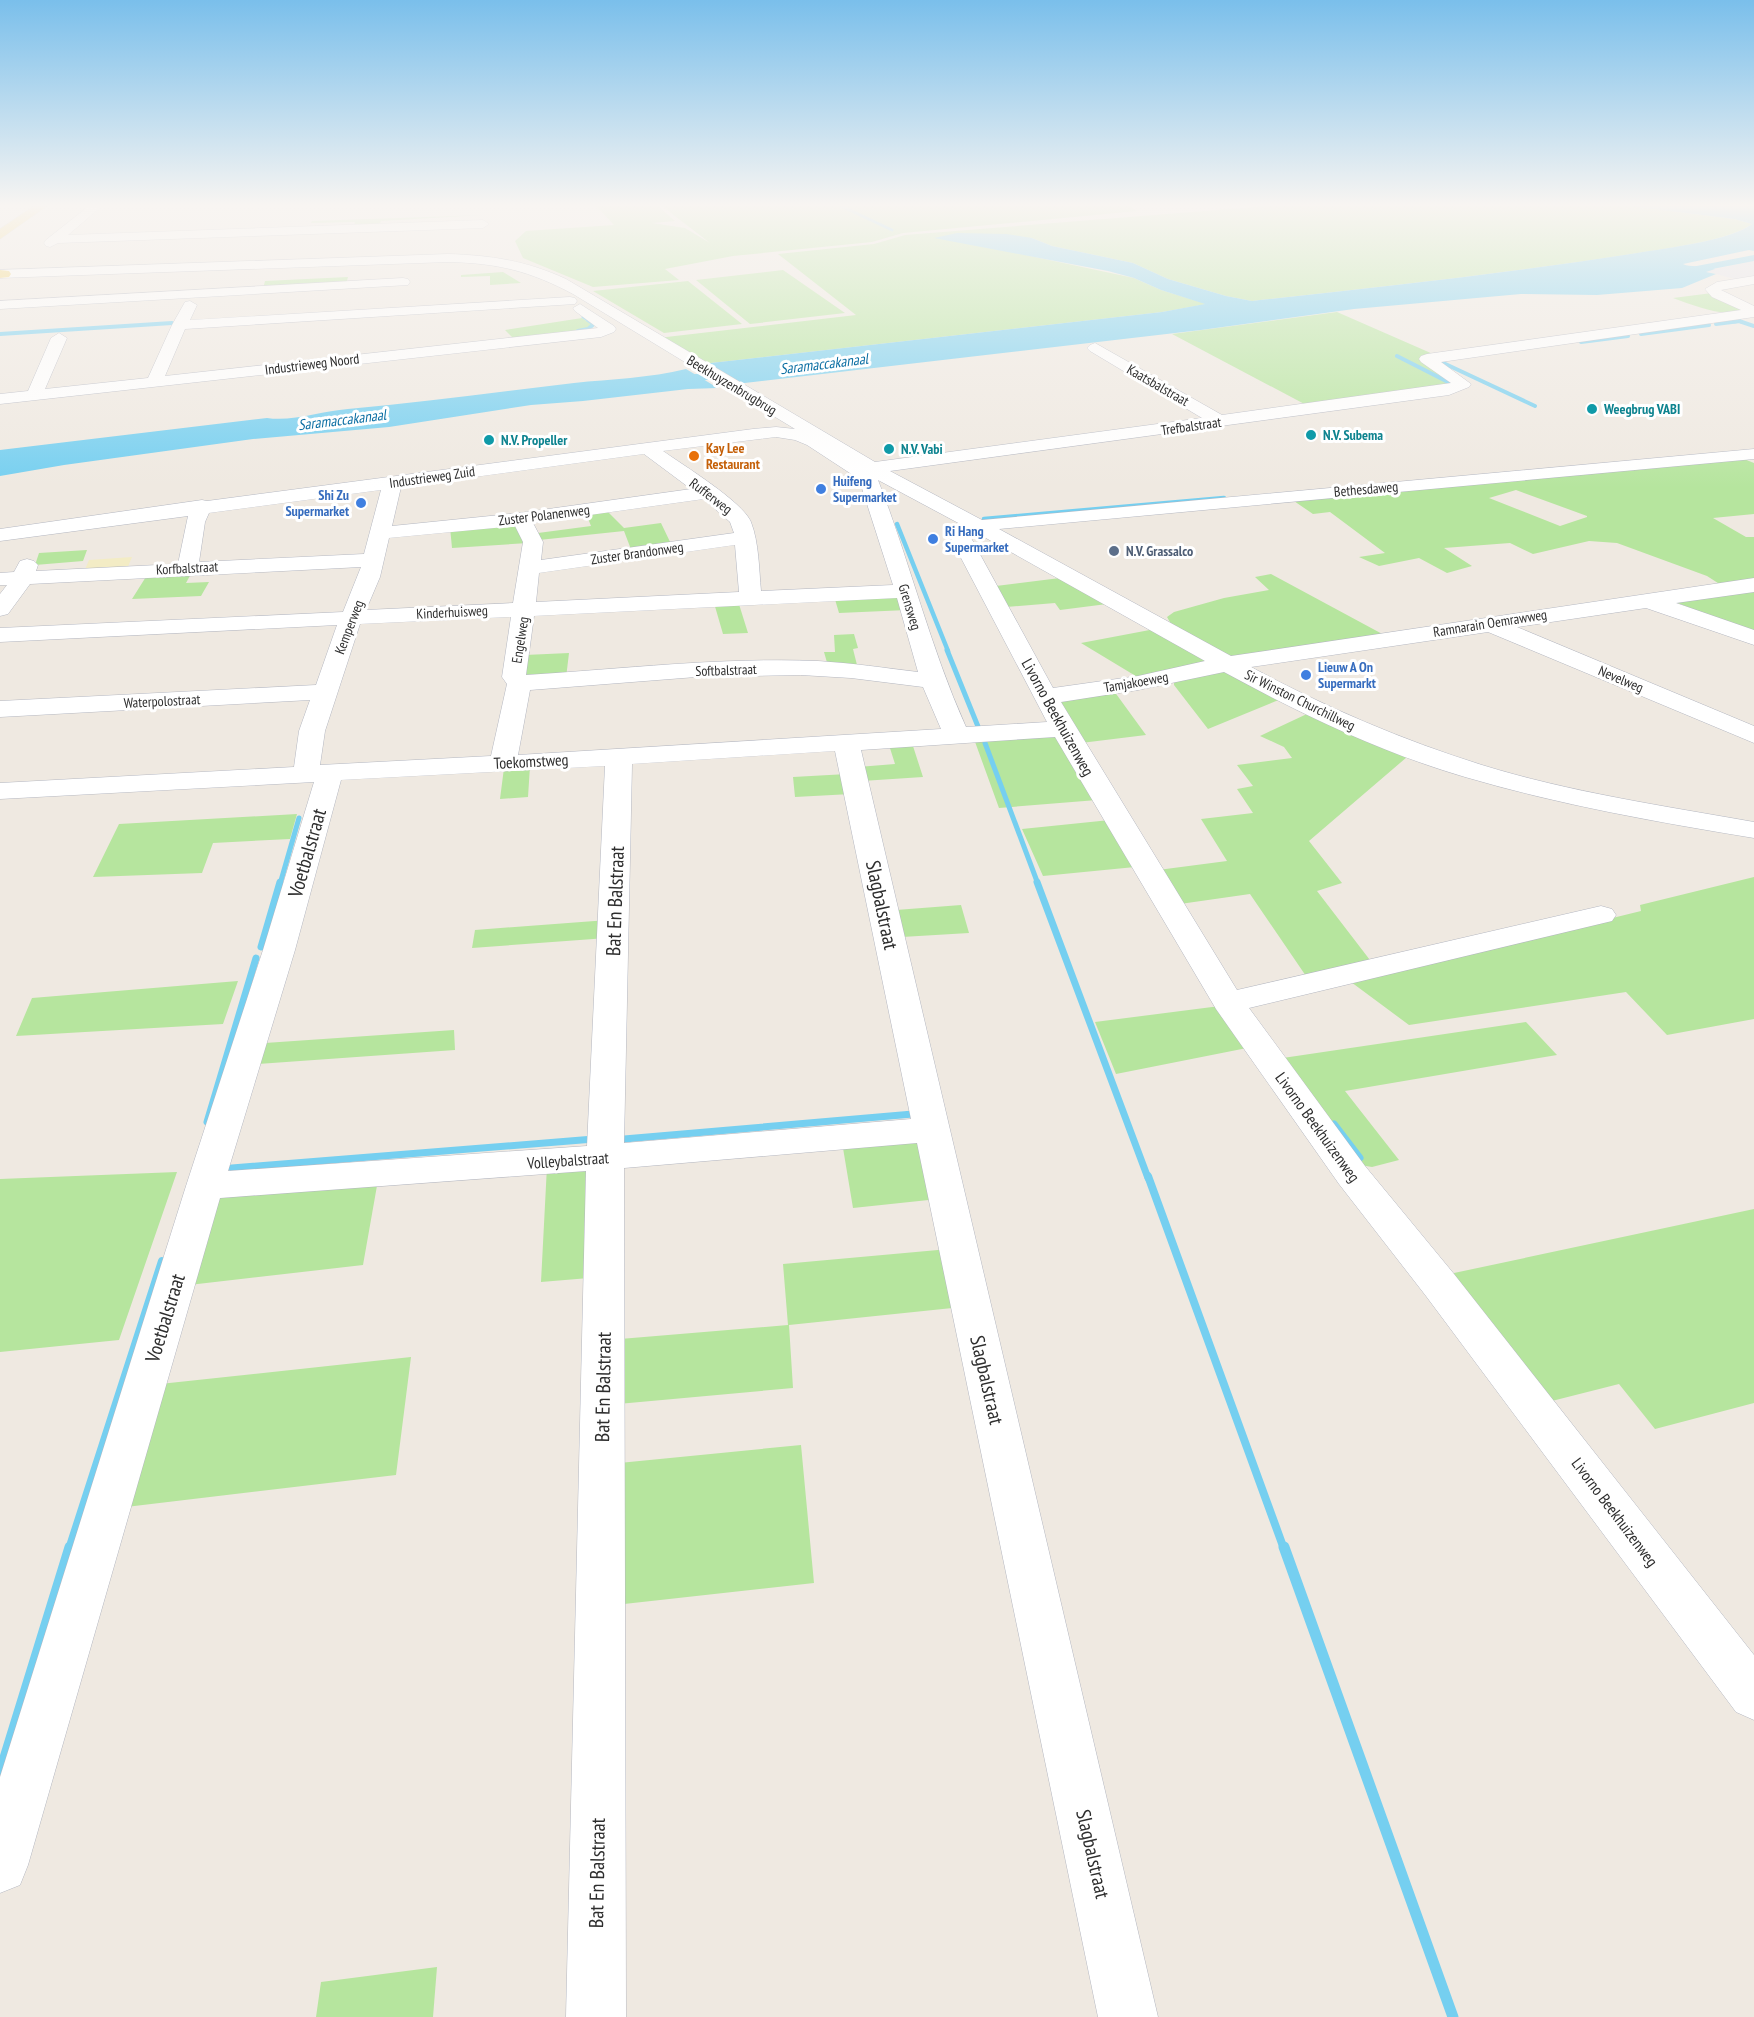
<svg xmlns="http://www.w3.org/2000/svg" width="1754" height="2017" font-family="'PT Sans Narrow',sans-serif">
<style>
.industrial{fill:#e3e1e8}
.green{fill:#b6e59e;fill-rule:evenodd}
.sand{fill:#f3ecc5}
.water{fill:#75cff0}
.lines{fill:none;stroke-linecap:round;stroke-linejoin:round}
.stream-far6{stroke:#75cff0;stroke-width:3}
.stream-far5{stroke:#75cff0;stroke-width:4}
.stream-far4{stroke:#75cff0;stroke-width:4.5}
.stream-far3{stroke:#75cff0;stroke-width:5}
.stream-far2{stroke:#75cff0;stroke-width:7}
.stream-far1{stroke:#75cff0;stroke-width:8}
.stream{stroke:#75cff0;stroke-width:11}
.canal{fill:#75cff0;fill-rule:evenodd}
.minor-casing{stroke:#b4b7c1;stroke-width:1}
.major-casing{stroke:#c9c9c9;stroke-width:1}
.minor{fill:#fff;fill-rule:evenodd}
.major{fill:#f2d163;fill-rule:evenodd}
.culture-dot{fill:#0f9aa8;stroke:#fff;stroke-width:2}
.food-dot{fill:#e8710a;stroke:#fff;stroke-width:2}
.shop-dot{fill:#3f7fe0;stroke:#fff;stroke-width:2}
.service-dot{fill:#5c6f8a;stroke:#fff;stroke-width:2}
.labels{text-anchor:middle;stroke-width:6;stroke-linejoin:round;paint-order:stroke}
.far-street-label{font-size:14px;fill:#2e2e2e;stroke:#fff}
.far-culture-label{font-size:14px;font-weight:bold;fill:#0d838f;stroke:#fff;text-anchor:start}
.far-food-label{font-size:14px;font-weight:bold;fill:#c56008;stroke:#fff;text-anchor:start}
.far-shop-label{font-size:14px;font-weight:bold;fill:#366cbe;stroke:#fff;text-anchor:start}
.far-service-label{font-size:14px;font-weight:bold;fill:#4e5e75;stroke:#fff;text-anchor:start}
.far-water-label{font-size:15px;font-style:italic;fill:#0d6fa3;stroke:#fff}
.street-label{font-size:16px;fill:#2e2e2e;stroke:#fff}
.near-street-label{font-size:20px;fill:#2e2e2e;stroke:#fff}
</style>
<rect width="100%" height="100%" fill="#efe9e1"/>
<!-- industrial -->
<path class="industrial" d="M 1754,261 L 1754,279 L 1742,281 L 1705,271 Z"/>
<!-- green -->
<path class="green" d="M 596,206 L 658,206 L 675,221 L 652,223 L 685,228 L 710,243 L 662,206 L 1130,206 L 1137,211 L 903,233 L 872,242 L 733,256 L 665,269 L 679,280 L 593,287 L 523,258 L 515,241 L 526,231 L 614,225 Z
M 1267,206 L 1630,206 L 1734,219 L 1752,224 C 1728,241 1668,248 1638,253 C 1510,273 1381,287 1252,301 L 1226,296 L 1168,279 L 1133,263 L 1052,246 L 1032,238 L 988,247 L 1134,278 L 1161,290 L 1207,304 L 1162,312 L 693,365 L 649,339 L 856,315 L 778,254 L 874,244 L 905,235 Z
M 483,215 L 381,221 L 378,227 L 353,228 L 355,222 L 311,223 L 312,221 Z
M 783,270 L 845,313 L 750,324 L 696,280 Z
M 503,272 L 521,283 L 490,285 L 490,276 L 461,277 L 461,275 Z
M 348,277 L 346,284 L 263,289 L 265,281 Z
M 688,281 L 742,324 L 664,333 L 593,291 Z
M 1712,293 L 1745,310 C 1722,318 1696,306 1673,298 Z
M 1337,312 L 1433,354 L 1454,383 L 1310,407 L 1172,334 Z
M 582,318 L 593,325 L 585,330 L 513,338 L 505,330 Z
M 1744,459 L 1754,463 L 1754,514 L 1713,518 L 1746,537 L 1754,537 L 1754,581 L 1721,585 L 1707,576 L 1617,543 L 1589,541 L 1533,554 L 1510,543 L 1444,548 L 1472,566 L 1447,573 L 1419,558 L 1379,566 L 1359,557 L 1385,553 L 1330,512 L 1313,514 L 1291,499 ZM 1516,490 L 1587,516 L 1587,517 L 1560,526 L 1489,498 Z
M 605,509 L 624,528 L 661,523 L 672,546 L 632,552 L 624,531 L 539,540 L 538,533 L 591,526 L 585,511 Z
M 515,521 L 528,543 L 452,548 L 450,527 Z
M 87,550 L 83,561 L 35,565 L 39,553 Z
M 193,570 L 186,583 L 209,582 L 201,596 L 132,599 L 149,572 Z
M 1271,574 L 1386,636 L 1228,657 L 1171,624 L 1167,617 L 1174,612 L 1224,598 L 1269,590 L 1255,577 Z
M 1060,578 L 1107,604 L 1060,610 L 1055,603 L 1006,607 L 996,586 Z
M 1754,590 L 1754,632 L 1672,601 Z
M 897,593 L 907,610 L 839,613 L 834,596 Z
M 738,601 L 748,633 L 723,634 L 714,603 Z
M 1155,629 L 1202,658 L 1208,664 L 1139,678 L 1081,643 Z
M 854,634 L 858,648 L 853,649 L 858,669 L 828,666 L 824,652 L 835,652 L 834,635 Z
M 569,653 L 566,678 L 526,679 L 525,655 Z
M 1223,670 L 1281,699 L 1208,729 L 1174,685 L 1174,682 Z
M 1114,691 L 1146,735 L 1081,743 L 1059,699 Z
M 1309,713 L 1407,757 L 1309,841 L 1342,883 L 1317,891 L 1373,964 L 1308,979 L 1250,894 L 1180,904 L 1158,870 L 1227,861 L 1201,819 L 1253,813 L 1237,789 L 1253,786 L 1237,765 L 1292,758 L 1284,747 L 1260,736 Z
M 1057,734 L 1097,800 L 999,808 L 974,739 Z
M 912,743 L 923,777 L 862,781 L 858,767 L 895,764 L 889,745 Z
M 530,766 L 528,797 L 500,799 L 504,768 Z
M 847,774 L 851,794 L 795,797 L 793,777 Z
M 297,814 L 290,839 L 213,843 L 202,873 L 93,877 L 119,824 Z
M 1110,820 L 1135,867 L 1043,876 L 1022,829 Z
M 1754,877 L 1754,1019 L 1667,1035 L 1626,992 L 1409,1025 L 1351,982 L 1641,911 L 1640,905 Z
M 961,905 L 969,933 L 902,937 L 896,910 Z
M 608,920 L 607,938 L 472,948 L 475,930 Z
M 238,981 L 223,1024 L 16,1036 L 32,998 Z
M 1220,1006 L 1252,1047 L 1116,1074 L 1095,1022 Z
M 1526,1022 L 1557,1055 L 1345,1091 L 1399,1160 L 1372,1167 L 1360,1165 L 1276,1059 Z
M 454,1030 L 455,1050 L 258,1064 L 265,1043 Z
M 915,1135 L 938,1199 L 853,1208 L 842,1142 Z
M 588,1164 L 589,1278 L 541,1282 L 547,1166 Z
M 177,1172 L 119,1340 L 0,1352 L 0,1179 Z
M 378,1180 L 363,1265 L 189,1285 L 213,1199 Z
M 1754,1209 L 1754,1403 L 1655,1429 L 1619,1384 L 1540,1404 L 1440,1276 Z
M 949,1249 L 962,1307 L 789,1325 L 793,1388 L 618,1404 L 620,1339 L 788,1325 L 783,1264 Z
M 411,1357 L 396,1475 L 126,1507 L 160,1384 Z
M 801,1445 L 814,1583 L 606,1606 L 609,1464 Z
M 437,1967 L 433,2017 L 316,2017 L 321,1982 Z"/>
<!-- sand -->
<path class="sand" d="M 132,557 L 127,569 L 84,572 L 89,560 Z"/>
<!-- water -->
<path class="water" d="M 1630,206 L 1754,206 L 1754,251 L 1749,250 L 1683,264 C 1694,269 1706,263 1715,269 L 1706,272 L 1716,274 L 1682,288 L 1597,295 L 1521,294 L 1354,309 L 1201,330 L 736,384 L 693,365 L 1162,312 L 1205,304 L 1161,290 L 1134,278 L 1108,271 L 934,238 L 957,233 L 1006,234 L 1032,238 L 1052,246 L 1133,263 L 1168,279 L 1226,296 L 1252,301 C 1381,287 1510,273 1637,253 C 1666,248 1730,241 1752,224 L 1734,219 Z
M 686,369 L 718,388 L 688,389 L 583,401 L 531,405 L 389,427 L 253,439 L 64,465 L 0,476 L 0,450 L 267,418 C 292,422 322,411 348,409 C 424,402 498,392 574,383 C 611,379 650,378 686,369 Z"/>
<g class="lines">
<!-- stream-far6 -->
<path class="stream-far6" d="M 841,206 L 892,230
M 583,317 L 591,322
M 1739,321 L 1741,322
M 1734,322 L 1740,321"/>
<!-- stream-far5 -->
<path class="stream-far5" d="M 1739,321 L 1754,326
M 1716,324 L 1740,321
M 578,331 L 588,329 L 594,324 L 588,320
M 0,334 L 172,323
M 1641,334 L 1709,325
M 1581,342 L 1628,336
M 1397,356 L 1450,383 L 1445,387
M 1445,360 L 1439,361 L 1535,406"/>
<!-- stream-far4 -->
<path class="stream-far4" d="M 984,519 L 1224,498
M 897,524 L 948,651"/>
<!-- stream-far3 -->
<path class="stream-far3" d="M 947,650 L 979,729
M 985,743 L 1038,884
M 280,884 L 299,818"/>
<!-- stream-far2 -->
<path class="stream-far2" d="M 1037,882 L 1148,1178
M 261,947 L 280,882
M 207,1122 L 256,958
M 1334,1124 L 1360,1158
M 624,1139 L 913,1114
M 232,1168 L 594,1139"/>
<!-- stream-far1 -->
<path class="stream-far1" d="M 1148,1176 L 1284,1549
M 69,1549 L 162,1261"/>
<!-- stream -->
<path class="stream" d="M 1284,1547 L 1453,2017
M 0,1774 L 70,1547"/>
<!-- canal -->
<path class="canal" d="M 1754,255 L 1754,261 L 1681,275 L 1676,272 L 1681,269 Z
M 741,369 L 747,373 L 745,375 L 668,385 L 662,381 L 668,377 Z"/>
<defs>
<path id="minor" d="M 89,206 L 102,206 L 68,235 L 483,220 L 489,224 L 483,228 L 58,243 L 50,247 L 46,246 L 44,243 L 46,240 Z
M 448,254 C 490,255 527,261 566,279 L 875,462 L 1202,418 L 1090,351 L 1087,348 L 1090,345 L 1095,343 L 1222,415 L 1451,383 L 1421,362 L 1419,359 L 1421,356 L 1427,354 L 1741,310 L 1712,297 L 1705,289 L 1717,282 L 1754,276 L 1754,284 L 1721,290 L 1754,306 L 1754,317 L 1441,362 L 1471,384 L 1469,387 L 1449,395 L 890,471 L 982,520 L 1754,449 L 1754,459 L 999,529 L 1231,656 L 1754,578 L 1754,592 L 1676,603 L 1754,630 L 1754,645 L 1646,608 L 1517,627 L 1754,726 L 1754,743 L 1488,632 L 1251,667 C 1325,707 1402,740 1482,765 C 1569,792 1664,806 1754,822 L 1754,838 C 1657,822 1560,805 1465,777 C 1380,752 1301,714 1224,672 L 1138,690 L 1061,702 L 1237,990 L 1601,906 L 1612,909 L 1616,915 L 1612,921 L 1249,1008 L 1365,1166 L 1454,1274 L 1754,1655 L 1754,1720 L 1736,1712 L 1426,1296 L 1339,1184 L 1216,1009 L 1055,737 L 861,750 L 1158,2017 L 1098,2017 L 917,1143 L 624,1168 L 626,2017 L 566,2017 L 586,1171 L 220,1198 L 28,1865 L 20,1885 L 0,1893 L 0,1777 L 186,1186 L 263,950 L 314,782 L 0,799 L 0,783 L 294,767 L 299,731 L 310,700 L 0,717 L 0,701 L 316,685 L 337,625 L 0,642 L 0,628 L 343,612 L 361,567 L 30,584 L 8,614 L 0,616 L 0,594 L 7,585 L 0,585 L 0,573 L 14,572 L 20,561 L 27,559 L 34,561 L 38,565 L 36,571 L 178,564 L 188,516 L 0,541 L 0,529 L 202,500 L 207,501 L 753,429 L 776,427 L 795,429 L 573,294 C 530,271 497,263 448,262 L 0,278 L 0,270 ZM 776,437 L 795,440 L 807,445 L 859,479 L 893,585 L 761,591 C 759,569 759,543 751,522 C 743,502 683,465 663,451 ZM 644,454 L 691,489 L 520,513 L 392,526 L 401,487 ZM 878,480 L 962,525 L 949,535 L 1047,722 L 966,727 C 930,647 910,562 878,480 ZM 381,490 L 364,554 L 199,562 L 205,522 L 209,513 ZM 704,499 L 730,522 L 734,533 L 541,560 L 543,542 L 533,523 ZM 515,526 L 523,542 L 513,603 L 366,610 L 380,577 L 389,538 ZM 977,533 L 1205,661 L 1138,676 L 1053,688 L 970,536 ZM 735,545 L 739,592 L 536,602 L 539,573 ZM 897,598 L 918,672 C 885,668 852,663 818,661 C 721,657 623,669 526,675 L 534,616 ZM 511,617 L 502,677 L 507,684 L 491,756 L 320,765 L 325,731 L 360,624 ZM 801,675 L 851,678 L 923,687 L 941,729 L 518,755 L 530,690 L 696,677 ZM 835,751 L 911,1119 L 624,1143 L 632,764 ZM 605,766 L 587,1146 L 228,1171 L 295,950 L 341,780 Z
M 403,278 L 408,279 L 410,282 L 408,285 L 0,309 L 0,301 Z
M 570,297 L 575,298 L 577,301 L 575,304 L 185,329 L 165,376 L 598,328 L 575,311 L 573,308 L 580,304 L 614,326 L 616,329 L 614,332 L 601,337 L 0,404 L 0,394 L 28,391 L 51,338 L 59,333 L 67,338 L 45,389 L 148,378 L 172,325 L 185,302 L 190,301 L 197,305 L 190,320 Z"/>
<path id="major" d="M 34,206 L 47,206 L 0,239 L 0,229 Z
M 0,270 L 9,271 L 11,274 L 9,277 L 0,278 Z"/>
</defs>
<!-- minor casing -->
<use href="#minor" class="minor-casing"/>
<!-- major casing -->
<use href="#major" class="major-casing"/>
<!-- minor -->
<use href="#minor" class="minor"/>
<!-- major -->
<use href="#major" class="major"/>
</g>
<!-- sky -->
<linearGradient id="sky" x2="0" y2="1"><stop stop-color="#7abfeb"/><stop offset="0.42" stop-color="#f8f5f2"/><stop offset="1" stop-color="#f8f5f2" stop-opacity="0"/></linearGradient>
<rect width="1754" height="488" fill="url(#sky)"/>
<!-- markers -->
<g class="culture-dot">
<circle cx="1592" cy="409" r="6"/>
<circle cx="1311" cy="435" r="6"/>
<circle cx="489" cy="440" r="6"/>
<circle cx="889" cy="449" r="6"/>
</g>
<circle class="food-dot" cx="694" cy="456" r="6"/>
<g class="shop-dot">
<circle cx="821" cy="489" r="6"/>
<circle cx="361" cy="503" r="6"/>
<circle cx="933" cy="539" r="6"/>
<circle cx="1306" cy="675" r="6"/>
</g>
<circle class="service-dot" cx="1114" cy="551" r="6"/>
<g class="labels">
<!-- far-street labels -->
<g class="far-street-label">
<text transform="translate(312 364) rotate(-7)" y="5">Industrieweg Noord</text>
<text transform="translate(732 385) rotate(31)" y="5">Beekhuyzenbrugbrug</text>
<text transform="translate(1158 385) rotate(30)" y="5">Kaatsbalstraat</text>
<text transform="translate(1191 426) rotate(-8)" y="5">Trefbalstraat</text>
<text transform="translate(432 477) rotate(-8)" y="5">Industrieweg Zuid</text>
<text transform="translate(1366 489) rotate(-5)" y="5">Bethesdaweg</text>
<text transform="translate(711 496) rotate(37)" y="5">Rufferweg</text>
<text transform="translate(544 515) rotate(-7)" y="5">Zuster Polanenweg</text>
<text transform="translate(637 553) rotate(-8)" y="5">Zuster Brandonweg</text>
<text transform="translate(187 568) rotate(-3)" y="5">Korfbalstraat</text>
<text transform="translate(910 607) rotate(73)" y="5">Grensweg</text>
<text transform="translate(452 612) rotate(-3)" y="5">Kinderhuisweg</text>
<text transform="translate(1490 623) rotate(-9)" y="5">Ramnarain Oemrawweg</text>
<text transform="translate(349 627) rotate(-69)" y="5">Kemperweg</text>
<text transform="translate(520 640) rotate(-81)" y="5">Engelweg</text>
<text transform="translate(726 670) rotate(-2)" y="5">Softbalstraat</text>
<text transform="translate(1621 679) rotate(23)" y="5">Nevelweg</text>
<text transform="translate(1136 682) rotate(-10)" y="5">Tamjakoeweg</text>
<text transform="translate(1300 700) rotate(26)" y="5">Sir Winston Churchillweg</text>
<text transform="translate(162 701) rotate(-3)" y="5">Waterpolostraat</text>
</g>
<!-- far-culture labels -->
<g class="far-culture-label">
<text x="1604" y="414">Weegbrug VABI</text>
<text x="1323" y="440">N.V. Subema</text>
<text x="501" y="445">N.V. Propeller</text>
<text x="901" y="454">N.V. Vabi</text>
</g>
<!-- far-food labels -->
<g class="far-food-label">
<text x="706" y="453">Kay Lee<tspan x="706" dy="16">Restaurant</tspan></text>
</g>
<!-- far-shop labels -->
<g class="far-shop-label">
<text x="833" y="486">Huifeng<tspan x="833" dy="16">Supermarket</tspan></text>
<text x="349" y="500" text-anchor="end">Shi Zu<tspan x="349" dy="16">Supermarket</tspan></text>
<text x="945" y="536">Ri Hang<tspan x="945" dy="16">Supermarket</tspan></text>
<text x="1318" y="672">Lieuw A On<tspan x="1318" dy="16">Supermarkt</tspan></text>
</g>
<!-- far-service labels -->
<g class="far-service-label">
<text x="1126" y="556">N.V. Grassalco</text>
</g>
<!-- far-water labels -->
<g class="far-water-label">
<text transform="translate(824 364) rotate(-7)" y="5">Saramaccakanaal</text>
<text transform="translate(342 420) rotate(-7)" y="5">Saramaccakanaal</text>
</g>
<!-- street labels -->
<g class="street-label">
<text transform="translate(1058 717) rotate(61)" y="6">Livorno Beekhuizenweg</text>
<text transform="translate(531 761) rotate(-3)" y="6">Toekomstweg</text>
<text transform="translate(1318 1127) rotate(54)" y="6">Livorno Beekhuizenweg</text>
<text transform="translate(568 1160) rotate(-4)" y="6">Volleybalstraat</text>
<text transform="translate(1615 1512) rotate(53)" y="6">Livorno Beekhuizenweg</text>
</g>
<!-- near-street labels -->
<g class="near-street-label">
<text transform="translate(307 853) rotate(-74)" y="7">Voetbalstraat</text>
<text transform="translate(615 901) rotate(-88)" y="7">Bat En Balstraat</text>
<text transform="translate(882 905) rotate(78)" y="7">Slagbalstraat</text>
<text transform="translate(165 1318) rotate(-73)" y="7">Voetbalstraat</text>
<text transform="translate(987 1380) rotate(77)" y="7">Slagbalstraat</text>
<text transform="translate(603 1387) rotate(-89)" y="7">Bat En Balstraat</text>
<text transform="translate(1093 1854) rotate(77)" y="7">Slagbalstraat</text>
<text transform="translate(597 1873) rotate(-89)" y="7">Bat En Balstraat</text>
</g>
</g>
</svg>
